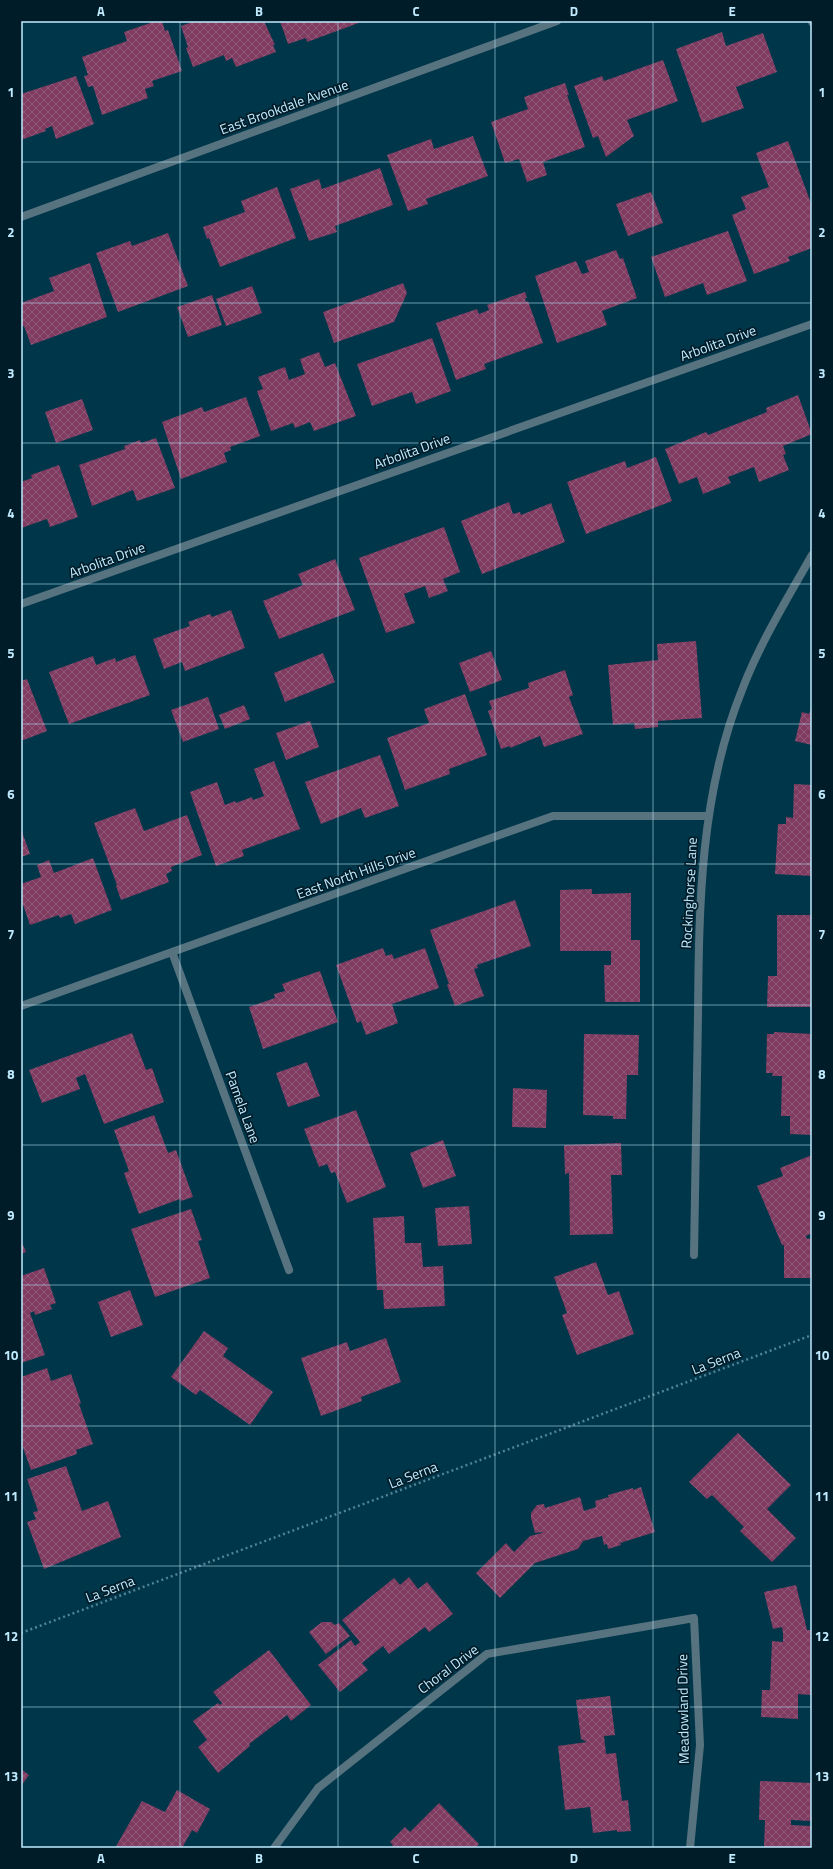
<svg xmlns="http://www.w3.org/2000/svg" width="833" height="1869" font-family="'Titillium Web',sans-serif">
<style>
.building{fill:url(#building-cross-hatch)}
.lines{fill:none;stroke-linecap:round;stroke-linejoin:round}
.path{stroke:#518296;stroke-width:2.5;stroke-dasharray:2 3;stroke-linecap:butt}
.minor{stroke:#57737f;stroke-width:8}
.grid{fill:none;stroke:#c0ebff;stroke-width:1;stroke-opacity:0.55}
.labels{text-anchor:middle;stroke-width:3.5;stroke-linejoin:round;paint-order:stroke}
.street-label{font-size:14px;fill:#c0ebff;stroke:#001c28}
.neatline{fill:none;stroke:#c0ebff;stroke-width:1.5}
.grid-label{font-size:13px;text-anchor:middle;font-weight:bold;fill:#c0ebff}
</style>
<defs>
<pattern id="building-cross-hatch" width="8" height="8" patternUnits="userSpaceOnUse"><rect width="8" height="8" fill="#7f3b60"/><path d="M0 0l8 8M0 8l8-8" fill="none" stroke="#8f5878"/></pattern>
</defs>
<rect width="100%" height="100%" fill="#00364a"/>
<!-- building -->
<path class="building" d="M 156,21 L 162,21 L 165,31 L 168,30 L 182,71 L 152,81 L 154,86 L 145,89 L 148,98 L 102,115 L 93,86 L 88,87 L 84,76 L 88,75 L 82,57 L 127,41 L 124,32 Z
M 195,21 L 264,21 L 275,45 L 273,45 L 276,52 L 236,67 L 232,58 L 226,61 L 224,55 L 193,67 L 186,48 L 188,47 L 181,26 Z
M 280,21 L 364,21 L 307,42 L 306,38 L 288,44 Z
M 722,32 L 726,46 L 763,33 L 777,72 L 736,87 L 744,108 L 702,123 L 676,49 Z
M 663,60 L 678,101 L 627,120 L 634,136 L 606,157 L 598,136 L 593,138 L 574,86 L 602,76 L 604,81 Z
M 76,76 L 94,124 L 56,139 L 52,126 L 45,129 L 46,131 L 21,140 L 21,94 Z
M 565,83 L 569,95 L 567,95 L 585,147 L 543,162 L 547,175 L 527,182 L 519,159 L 505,163 L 491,122 L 528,109 L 524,97 Z
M 473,136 L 488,176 L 426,199 L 428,204 L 408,211 L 387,155 L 431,139 L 434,149 Z
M 788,141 L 812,206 L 812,248 L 788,257 L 790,261 L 754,274 L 732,215 L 746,209 L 741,197 L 769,187 L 756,153 Z
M 380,168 L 393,205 L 335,226 L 337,232 L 309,241 L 290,189 L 319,179 L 322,189 Z
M 277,187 L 296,238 L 220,267 L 209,238 L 207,239 L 203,227 L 245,212 L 241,201 Z
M 651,192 L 663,223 L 628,236 L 616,204 Z
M 728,231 L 747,281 L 707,295 L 703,283 L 665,297 L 651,257 Z
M 168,233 L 188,286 L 118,312 L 96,253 L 130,241 L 132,246 Z
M 616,250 L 620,259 L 623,258 L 637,298 L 602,311 L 607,325 L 557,343 L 535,276 L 576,261 L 582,274 L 589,272 L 585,261 Z
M 90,263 L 107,317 L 31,345 L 24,326 L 21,327 L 21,303 L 54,291 L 49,278 Z
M 403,283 L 407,293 L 394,322 L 334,343 L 323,312 Z
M 252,286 L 262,313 L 226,326 L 216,299 Z
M 525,292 L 527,298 L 525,298 L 526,302 L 528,301 L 543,343 L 484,364 L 486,369 L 456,380 L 436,323 L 477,309 L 479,314 L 489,310 L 487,305 Z
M 212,295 L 222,325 L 188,337 L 177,307 Z
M 432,338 L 451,391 L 416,404 L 412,392 L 372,406 L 357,364 Z
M 319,352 L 325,367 L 335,363 L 356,416 L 314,431 L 310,422 L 295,428 L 293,423 L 271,431 L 257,391 L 263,389 L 258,377 L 285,367 L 289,380 L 305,374 L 300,359 Z
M 798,395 L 812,434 L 783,446 L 786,454 L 783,455 L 789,470 L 759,482 L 754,467 L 728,477 L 731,483 L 703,494 L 697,477 L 679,484 L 665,449 L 706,432 L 708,435 L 767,412 L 766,408 Z
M 246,397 L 260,436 L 230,447 L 231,450 L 224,453 L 227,462 L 181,479 L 162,422 L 202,407 L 204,412 Z
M 82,399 L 93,430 L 56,443 L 45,412 Z
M 156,438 L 175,488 L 137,501 L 133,490 L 92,506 L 79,465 L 125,449 L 124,446 L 140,440 L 141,443 Z
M 656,457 L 672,501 L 586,534 L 567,482 L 625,461 L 627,468 Z
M 59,465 L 78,517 L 50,527 L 47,519 L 21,528 L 21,482 L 32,478 L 31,475 Z
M 509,502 L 513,514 L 520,512 L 521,515 L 551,503 L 565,542 L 482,574 L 461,521 Z
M 444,527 L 460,572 L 443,579 L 448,591 L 429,598 L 425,586 L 404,594 L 415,623 L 386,633 L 359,558 Z
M 335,559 L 355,610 L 279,639 L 263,601 L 303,585 L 298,574 Z
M 231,610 L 245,648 L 185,671 L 182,662 L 164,669 L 153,639 L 190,626 L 188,622 L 210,614 L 212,617 Z
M 696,641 L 702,718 L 658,721 L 658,727 L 635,729 L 634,723 L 613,725 L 608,665 L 658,660 L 657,644 Z
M 491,651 L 502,680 L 470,692 L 459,663 Z
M 323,653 L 335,682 L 285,702 L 274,673 Z
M 135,655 L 150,695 L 69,724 L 49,672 L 93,656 L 96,665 L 115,658 L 116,662 Z
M 565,670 L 573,695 L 569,697 L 583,734 L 544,747 L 540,736 L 510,748 L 510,746 L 501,749 L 488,711 L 492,709 L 489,701 L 529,688 L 528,683 Z
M 27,679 L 47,731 L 21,741 L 21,681 Z
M 465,694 L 487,755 L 449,769 L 450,774 L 405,790 L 387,738 L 429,723 L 424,709 Z
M 208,697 L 219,729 L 183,742 L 171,710 Z
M 244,705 L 250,719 L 225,729 L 219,715 Z
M 812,706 L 812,745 L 795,741 L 802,712 L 809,714 Z
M 310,721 L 319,747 L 286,760 L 276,733 Z
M 380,755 L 399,806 L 365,818 L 361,808 L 321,824 L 305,782 Z
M 274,761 L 300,829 L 242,850 L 244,856 L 216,866 L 190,792 L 217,782 L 225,805 L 235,801 L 236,803 L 252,797 L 253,800 L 264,796 L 254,769 Z
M 794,784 L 812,785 L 812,876 L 775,874 L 778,824 L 786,824 L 786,817 L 793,818 Z
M 135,808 L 144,831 L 187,815 L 202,855 L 171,867 L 172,871 L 166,874 L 169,882 L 121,900 L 116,886 L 117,885 L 94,823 Z
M 21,829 L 30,854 L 21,857 Z
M 93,858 L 112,910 L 75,924 L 71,914 L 60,918 L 59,915 L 30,925 L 21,899 L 21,884 L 41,877 L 37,865 L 49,860 L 54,873 Z
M 592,889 L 592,894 L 631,893 L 631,940 L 640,940 L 640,1002 L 605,1002 L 604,965 L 611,965 L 611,951 L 560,951 L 560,890 Z
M 515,900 L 531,946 L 477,965 L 478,968 L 474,969 L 484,996 L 455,1006 L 447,985 L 449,984 L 430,930 Z
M 777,915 L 812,915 L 812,1007 L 767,1007 L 768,976 L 777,976 Z
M 383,948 L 386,956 L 392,954 L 394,959 L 425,948 L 439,988 L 392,1004 L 398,1023 L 366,1035 L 361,1021 L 357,1023 L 336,965 Z
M 320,971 L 338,1022 L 263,1049 L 249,1007 L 275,998 L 274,994 L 285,991 L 282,984 Z
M 774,1032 L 812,1034 L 812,1135 L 790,1134 L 790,1116 L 781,1116 L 782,1076 L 772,1076 L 773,1073 L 766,1073 L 767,1034 L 774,1034 Z
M 132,1033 L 146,1070 L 152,1068 L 164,1102 L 104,1124 L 85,1074 L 76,1078 L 80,1089 L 42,1103 L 29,1070 Z
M 584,1034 L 639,1035 L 638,1075 L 627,1075 L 626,1119 L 613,1119 L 613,1116 L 583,1115 Z
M 307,1062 L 320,1096 L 288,1107 L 276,1073 Z
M 513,1088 L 547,1090 L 546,1128 L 512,1127 Z
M 356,1110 L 386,1187 L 347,1203 L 335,1172 L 331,1173 L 327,1164 L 319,1167 L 304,1129 Z
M 154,1115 L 168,1153 L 176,1150 L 193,1197 L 181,1201 L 180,1199 L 139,1214 L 124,1173 L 129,1171 L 114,1130 Z
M 443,1140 L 456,1176 L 423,1188 L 410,1153 Z
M 621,1143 L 622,1175 L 611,1175 L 613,1234 L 570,1235 L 569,1173 L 565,1174 L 564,1145 Z
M 812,1155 L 812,1233 L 806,1236 L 807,1239 L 812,1238 L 812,1278 L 784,1278 L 784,1245 L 782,1245 L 757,1186 L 783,1176 L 780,1168 Z
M 469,1206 L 472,1244 L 438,1246 L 435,1208 Z
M 191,1209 L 202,1240 L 198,1241 L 210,1278 L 155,1297 L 131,1229 Z
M 404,1216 L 405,1243 L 421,1243 L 423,1267 L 443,1266 L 445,1306 L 384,1309 L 383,1290 L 377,1290 L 373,1218 Z
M 21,1240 L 26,1252 L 21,1254 Z
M 596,1262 L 608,1295 L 619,1291 L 634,1334 L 577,1355 L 562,1315 L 567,1313 L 554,1277 Z
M 44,1268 L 56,1303 L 50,1305 L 52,1309 L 35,1315 L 34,1311 L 30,1313 L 45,1355 L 21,1363 L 21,1276 Z
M 130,1290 L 143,1325 L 111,1337 L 98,1302 Z
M 204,1331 L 228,1348 L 223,1356 L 273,1392 L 250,1425 L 200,1390 L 196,1395 L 171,1377 Z
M 386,1338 L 401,1382 L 361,1397 L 362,1401 L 321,1416 L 301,1358 L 347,1342 L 350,1351 Z
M 47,1368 L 51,1381 L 71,1374 L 81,1403 L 79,1404 L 93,1444 L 76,1450 L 77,1454 L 31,1470 L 21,1442 L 21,1377 Z
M 738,1433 L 791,1485 L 767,1509 L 796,1538 L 772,1562 L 740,1531 L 744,1527 L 712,1495 L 707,1499 L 689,1482 Z
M 66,1466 L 82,1511 L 108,1501 L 121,1537 L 44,1569 L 27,1522 L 36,1519 L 33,1512 L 38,1511 L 27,1479 Z
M 641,1487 L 655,1532 L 620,1543 L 621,1545 L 608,1549 L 607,1544 L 604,1545 L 602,1536 L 583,1541 L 578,1549 L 535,1563 L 500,1598 L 476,1573 L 506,1543 L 514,1552 L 530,1536 L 542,1533 L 542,1532 L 535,1533 L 531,1518 L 531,1513 L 537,1505 L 544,1504 L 545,1508 L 580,1497 L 584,1511 L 596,1507 L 595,1501 L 609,1497 L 608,1495 L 633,1488 L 633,1490 Z
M 409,1577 L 418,1589 L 427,1582 L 453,1614 L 429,1632 L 425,1627 L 389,1654 L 383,1646 L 362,1663 L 368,1670 L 340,1692 L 318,1665 L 351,1640 L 355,1646 L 360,1642 L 342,1620 L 394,1578 L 400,1585 Z
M 796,1585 L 807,1630 L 812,1630 L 812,1695 L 798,1694 L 798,1719 L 761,1717 L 762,1690 L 770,1690 L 772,1641 L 783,1642 L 783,1633 L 782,1627 L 773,1629 L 764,1592 Z
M 322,1622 L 331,1622 L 335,1625 L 339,1623 L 350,1636 L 326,1654 L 309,1632 Z
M 269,1650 L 311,1705 L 291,1721 L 287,1715 L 249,1744 L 250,1746 L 218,1773 L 198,1747 L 207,1740 L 193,1721 L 218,1703 L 220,1705 L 222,1703 L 213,1692 Z
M 610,1696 L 615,1735 L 604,1736 L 606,1754 L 616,1753 L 622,1801 L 628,1800 L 631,1831 L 617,1832 L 617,1830 L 593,1833 L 590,1807 L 565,1810 L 558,1746 L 587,1742 L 581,1739 L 576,1700 Z
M 21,1769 L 29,1775 L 21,1786 Z
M 760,1781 L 812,1783 L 811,1821 L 791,1820 L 791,1825 L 811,1826 L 810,1848 L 764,1848 L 765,1820 L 759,1820 Z
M 177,1790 L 210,1809 L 197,1833 L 192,1830 L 182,1848 L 115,1848 L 142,1801 L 165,1812 Z
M 439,1803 L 479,1844 L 476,1848 L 390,1848 L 393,1845 L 390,1842 L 405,1827 L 410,1832 Z"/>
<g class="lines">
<!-- path -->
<path class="path" d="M 21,1633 L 812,1335"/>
<!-- minor -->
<path class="minor" d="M 812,21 L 812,22
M 21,217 L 557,21
M 21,604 L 812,324
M 172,952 L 289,1270
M 21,1006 L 553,816 L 708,816
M 694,1255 C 696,1175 697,1095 698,1015 C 699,905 700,794 742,690 C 760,643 787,599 812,555
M 274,1848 L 318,1788 L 487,1654 L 694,1618 L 700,1745 L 690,1848"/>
</g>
<!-- grid -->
<path class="grid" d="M 180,21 L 180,1848M 338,21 L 338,1848M 495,21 L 495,1848M 653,21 L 653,1848M 21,162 L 812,162M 21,303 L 812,303M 21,443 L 812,443M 21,584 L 812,584M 21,724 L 812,724M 21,864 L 812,864M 21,1005 L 812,1005M 21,1145 L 812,1145M 21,1285 L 812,1285M 21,1426 L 812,1426M 21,1566 L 812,1566M 21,1707 L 812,1707"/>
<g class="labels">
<!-- street labels -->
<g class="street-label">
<text transform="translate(284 107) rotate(-20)" y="5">East Brookdale Avenue</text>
<text transform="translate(718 343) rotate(-20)" y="5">Arbolita Drive</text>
<text transform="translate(412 451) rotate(-20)" y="5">Arbolita Drive</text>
<text transform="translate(107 560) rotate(-20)" y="5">Arbolita Drive</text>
<text transform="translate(356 873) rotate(-20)" y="5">East North Hills Drive</text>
<text transform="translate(689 893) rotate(-87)" y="5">Rockinghorse Lane</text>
<text transform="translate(243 1107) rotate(70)" y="5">Pamela Lane</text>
<text transform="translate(716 1361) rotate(-21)" y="5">La Serna</text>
<text transform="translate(413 1475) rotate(-21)" y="5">La Serna</text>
<text transform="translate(110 1589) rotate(-21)" y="5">La Serna</text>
<text transform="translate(448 1669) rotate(-37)" y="5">Choral Drive</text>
<text transform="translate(683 1709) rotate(-91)" y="5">Meadowland Drive</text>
</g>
</g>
<!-- border -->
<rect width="833" height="1869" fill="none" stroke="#001c28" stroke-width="44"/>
<rect x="22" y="22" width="789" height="1825" class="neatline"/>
<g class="grid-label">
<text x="101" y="16">A</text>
<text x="259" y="16">B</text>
<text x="416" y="16">C</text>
<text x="574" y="16">D</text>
<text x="732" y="16">E</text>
<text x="11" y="97">1</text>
<text x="822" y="97">1</text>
<text x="11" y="237">2</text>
<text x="822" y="237">2</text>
<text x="11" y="378">3</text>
<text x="822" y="378">3</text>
<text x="11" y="518">4</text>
<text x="822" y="518">4</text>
<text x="11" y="658">5</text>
<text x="822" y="658">5</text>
<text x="11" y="799">6</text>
<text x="822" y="799">6</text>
<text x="11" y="939">7</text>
<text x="822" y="939">7</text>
<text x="11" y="1079">8</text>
<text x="822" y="1079">8</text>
<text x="11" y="1220">9</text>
<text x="822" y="1220">9</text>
<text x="11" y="1360">10</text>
<text x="822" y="1360">10</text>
<text x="11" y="1501">11</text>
<text x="822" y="1501">11</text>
<text x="11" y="1641">12</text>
<text x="822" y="1641">12</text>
<text x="11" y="1781">13</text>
<text x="822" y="1781">13</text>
<text x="101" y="1863">A</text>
<text x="259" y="1863">B</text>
<text x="416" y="1863">C</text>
<text x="574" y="1863">D</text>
<text x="732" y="1863">E</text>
</g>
</svg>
